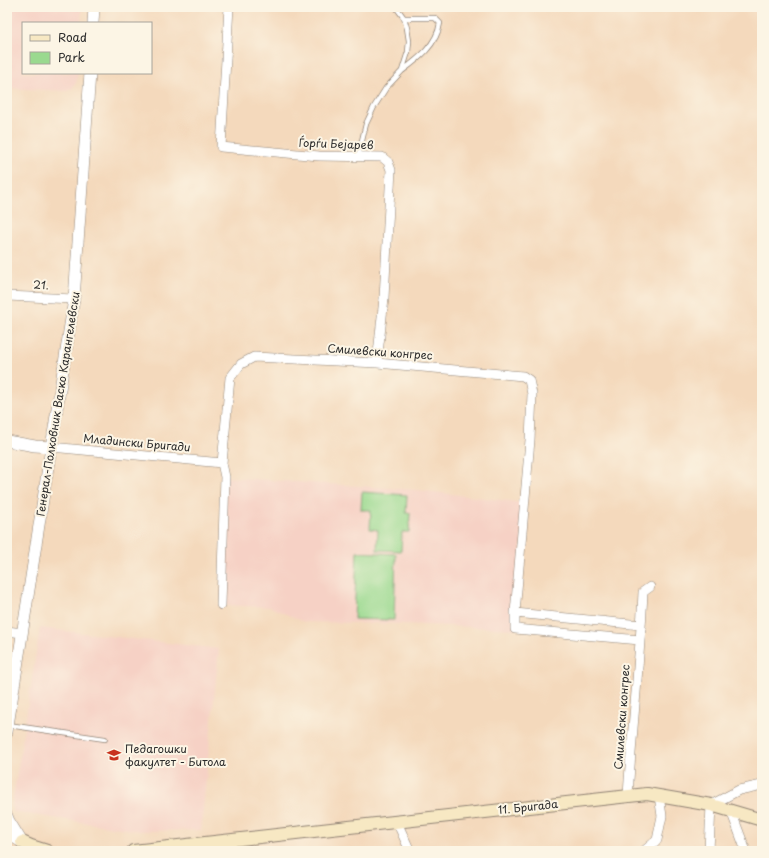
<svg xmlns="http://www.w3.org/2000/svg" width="769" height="858" font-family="'Playpen Sans',sans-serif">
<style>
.built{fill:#f6d1c5}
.green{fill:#9ad98f;stroke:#62825d}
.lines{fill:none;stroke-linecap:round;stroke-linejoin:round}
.service-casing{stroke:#908274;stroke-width:6}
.minor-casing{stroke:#908274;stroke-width:10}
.tertiary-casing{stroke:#908274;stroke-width:12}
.secondary-casing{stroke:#908274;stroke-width:14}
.service{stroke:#fff;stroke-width:4.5}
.minor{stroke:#fff;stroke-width:9}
.tertiary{stroke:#fff;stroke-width:11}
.secondary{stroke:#f7e8c3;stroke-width:12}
.labels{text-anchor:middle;stroke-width:4;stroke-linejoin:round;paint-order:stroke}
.street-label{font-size:11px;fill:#2b2b2b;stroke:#fcf5e5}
.poi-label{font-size:11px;fill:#2b2b2b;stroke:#fcf5e5;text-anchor:start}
</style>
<rect width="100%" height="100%" fill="#fcf5e5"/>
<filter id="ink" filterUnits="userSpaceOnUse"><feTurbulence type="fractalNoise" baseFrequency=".025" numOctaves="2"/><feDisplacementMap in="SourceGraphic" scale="8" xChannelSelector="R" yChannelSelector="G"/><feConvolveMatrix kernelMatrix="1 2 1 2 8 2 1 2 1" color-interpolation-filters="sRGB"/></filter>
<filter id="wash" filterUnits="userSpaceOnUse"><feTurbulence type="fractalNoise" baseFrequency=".012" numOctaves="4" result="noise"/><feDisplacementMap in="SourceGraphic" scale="16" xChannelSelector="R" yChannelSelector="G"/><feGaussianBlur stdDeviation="0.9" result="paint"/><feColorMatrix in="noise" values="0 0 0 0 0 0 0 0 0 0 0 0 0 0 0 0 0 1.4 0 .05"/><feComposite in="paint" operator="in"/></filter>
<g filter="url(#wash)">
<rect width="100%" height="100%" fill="#f4d9bc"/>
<!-- built -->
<path class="built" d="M 7,7 L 82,7 L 81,23 L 23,23 L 23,73 L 78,73 L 76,83 L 71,89 L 66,91 L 7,88 Z
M 225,477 L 417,490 L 525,503 L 515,629 L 406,624 L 304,622 L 270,607 L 221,605 Z
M 40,628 L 219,649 L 201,830 L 140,831 L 14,812 L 12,805 Z"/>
<!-- green -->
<path class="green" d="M 362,492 L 407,495 L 406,513 L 410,513 L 409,532 L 402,532 L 401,551 L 377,550 L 378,530 L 370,529 L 371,510 L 361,510 Z
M 357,552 L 396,554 L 394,620 L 354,619 Z"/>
</g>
<g filter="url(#ink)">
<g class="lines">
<defs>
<path id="service" d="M 402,71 C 418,59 437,45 440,23 L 435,18 L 404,18
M 358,157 L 366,124 L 374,107 L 386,88 L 402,71 L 408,52 L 409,41 L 407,28 L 404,18 L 396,7
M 8,725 L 105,739"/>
<path id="minor" d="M 229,7 L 221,147 L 319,156 L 382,157 L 388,162 L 391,170 L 384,298 L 377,363
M 7,296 L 74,299
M 51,447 L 222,463
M 221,605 L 225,477 L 222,463 L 230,378 L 241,364 L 254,357 L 377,363 L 523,376 L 529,380 L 532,394 L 530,440 L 515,613 L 515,629 L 640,640
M 515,613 L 641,625
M 7,631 L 22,633
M 628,796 C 632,728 640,660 643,592 L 650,587
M 731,811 L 746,851
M 397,822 L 410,851
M 644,851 L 657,840 L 662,816 L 659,796
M 709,851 L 711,805 L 739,790 L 762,785"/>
<path id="tertiary" d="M 93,23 L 94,7
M 7,441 L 35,446 L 51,447
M 7,732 L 74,299 L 90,73
M 7,816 L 9,821 L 22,842
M 7,837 L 15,838 L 23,843"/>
<path id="secondary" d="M 22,842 L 31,846 L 47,851
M 133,851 L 647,794 L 711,805 L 762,820"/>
</defs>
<!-- service casing -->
<use href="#service" class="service-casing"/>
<!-- minor casing -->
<use href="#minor" class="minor-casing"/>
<!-- tertiary casing -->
<use href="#tertiary" class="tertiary-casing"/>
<!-- secondary casing -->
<use href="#secondary" class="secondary-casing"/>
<!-- service -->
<use href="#service" class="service"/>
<!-- minor -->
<use href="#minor" class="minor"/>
<!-- tertiary -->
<use href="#tertiary" class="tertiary"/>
<!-- secondary -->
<use href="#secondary" class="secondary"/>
</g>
</g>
<!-- icons -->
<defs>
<symbol id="university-bare" viewBox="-9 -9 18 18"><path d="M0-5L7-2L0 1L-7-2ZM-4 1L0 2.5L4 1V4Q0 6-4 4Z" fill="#c8321e" stroke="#fcf5e5" stroke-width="2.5" paint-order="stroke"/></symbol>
</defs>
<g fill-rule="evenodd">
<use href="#university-bare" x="104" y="745" width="20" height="20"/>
</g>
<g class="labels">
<!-- street labels -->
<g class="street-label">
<text transform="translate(336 144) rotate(2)" y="4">Ѓорѓи Бејарев</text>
<text transform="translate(41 285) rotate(3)" y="4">21.</text>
<text transform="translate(380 352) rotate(4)" y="4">Смилевски конгрес</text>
<text transform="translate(58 404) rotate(-81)" y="4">Генерал-Полковник Васко Карангелевски</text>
<text transform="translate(137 443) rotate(5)" y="4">Младински Бригади</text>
<text transform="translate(622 717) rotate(-86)" y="4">Смилевски конгрес</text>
<text transform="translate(528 807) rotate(-6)" y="4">11. Бригада</text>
</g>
<!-- poi labels -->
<g class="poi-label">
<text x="125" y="753">Педагошки<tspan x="125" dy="13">факултет - Битола</tspan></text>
</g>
</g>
<!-- margin -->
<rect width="769" height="858" fill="none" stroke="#fcf5e5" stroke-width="24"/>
<!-- legend -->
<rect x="22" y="22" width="130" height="52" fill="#fcf5e5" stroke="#a8a49b"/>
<rect x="30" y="35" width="20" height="6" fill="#f7e8c3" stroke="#a8a49b"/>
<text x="58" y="42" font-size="12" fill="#2b2b2b">Road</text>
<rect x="30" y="52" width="20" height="12" fill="#9ad98f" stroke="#a8a49b"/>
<text x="58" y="62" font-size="12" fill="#2b2b2b">Park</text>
</svg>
